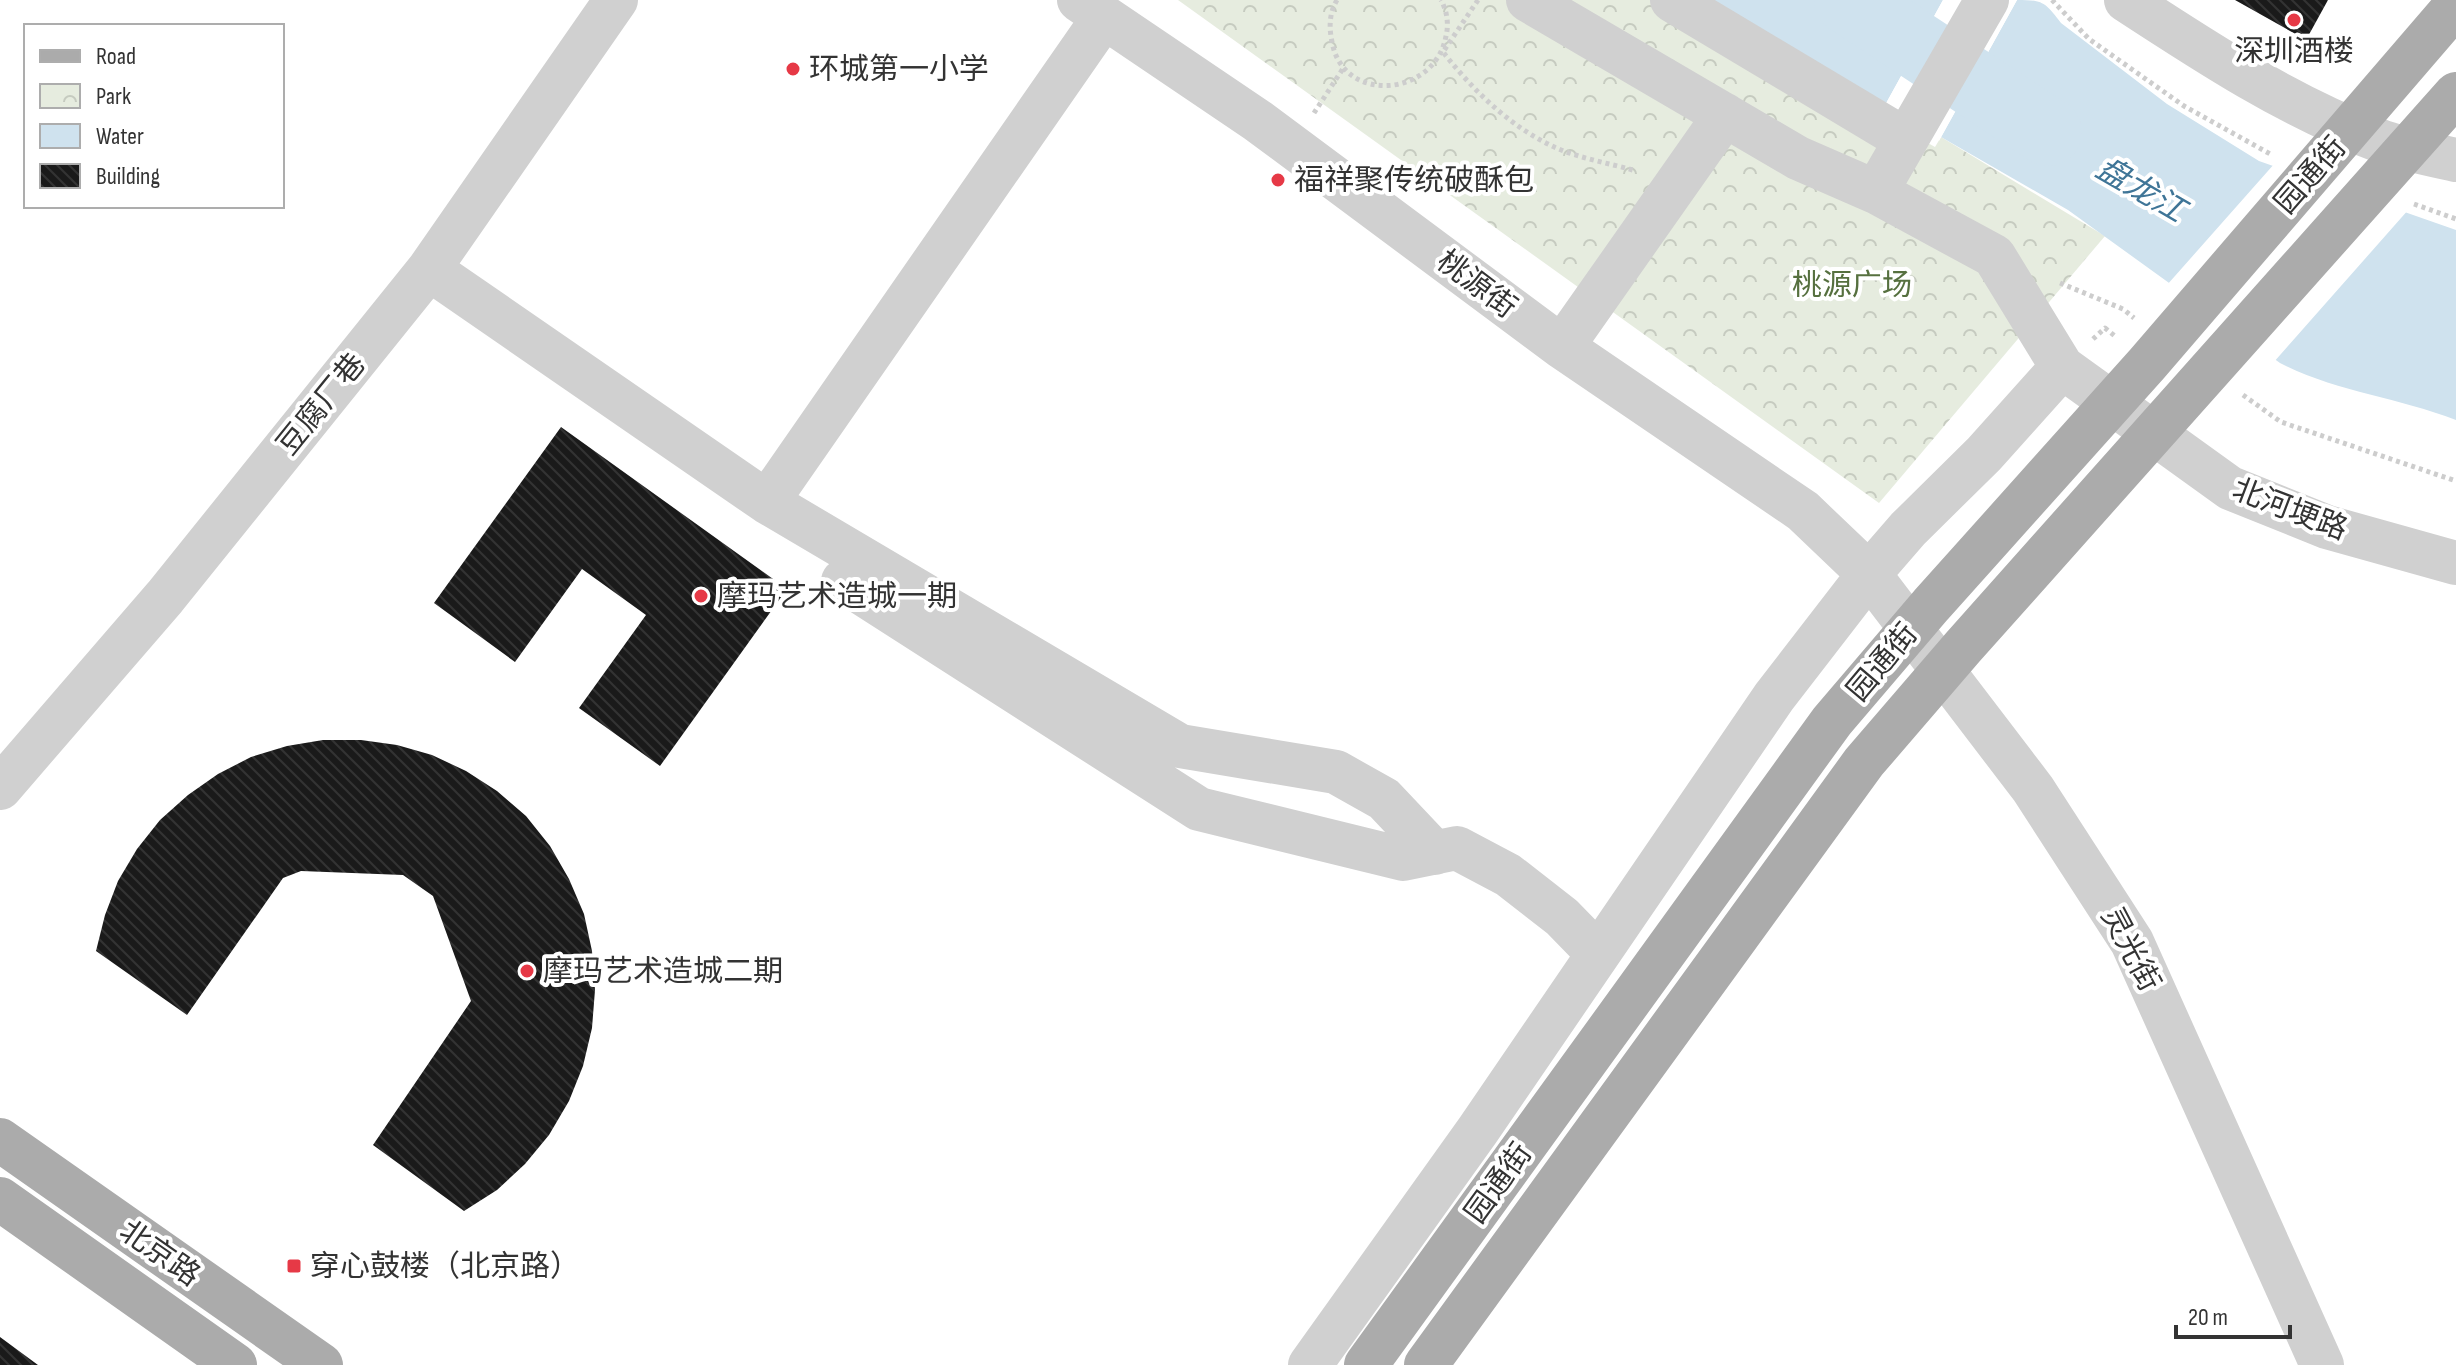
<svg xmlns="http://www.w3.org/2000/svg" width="2456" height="1365" font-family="'Sofia Sans Condensed','Noto Sans SC',sans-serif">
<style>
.park{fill:url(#park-crowns)}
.water{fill:#cfe2ee}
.pier{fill:#fff}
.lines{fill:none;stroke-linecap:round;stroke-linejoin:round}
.river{stroke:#cfe2ee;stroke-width:68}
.building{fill:url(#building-back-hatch)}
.path{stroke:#cdcdcd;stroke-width:5;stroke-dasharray:4 4;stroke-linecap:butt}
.minor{stroke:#d0d0d0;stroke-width:44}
.major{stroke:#ababab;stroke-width:44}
.major-bridge{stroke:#ababab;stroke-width:44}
.poi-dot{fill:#e63946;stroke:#fff;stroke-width:3}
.labels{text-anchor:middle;stroke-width:8;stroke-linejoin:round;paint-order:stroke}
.poi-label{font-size:30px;fill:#333;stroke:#fff;text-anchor:start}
.street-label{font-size:30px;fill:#333;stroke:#fff}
.park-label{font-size:30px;fill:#56703f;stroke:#fff}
.water-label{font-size:32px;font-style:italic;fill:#3f7597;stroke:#fff}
</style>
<defs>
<pattern id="park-crowns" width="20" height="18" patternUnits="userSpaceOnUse" patternTransform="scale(2)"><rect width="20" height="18" fill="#e6ecdf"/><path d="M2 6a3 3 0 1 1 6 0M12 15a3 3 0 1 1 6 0" fill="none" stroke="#c6cbc0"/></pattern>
<pattern id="building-back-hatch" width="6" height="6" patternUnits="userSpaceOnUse" patternTransform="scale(2)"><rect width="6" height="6" fill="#1a1a1a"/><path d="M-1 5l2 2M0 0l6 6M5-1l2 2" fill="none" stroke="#333"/></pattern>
</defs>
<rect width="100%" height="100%" fill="#fff"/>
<!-- park -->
<path class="park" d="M 1178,0 L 1701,0 L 1880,116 L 1935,147 L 1941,137 L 2105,236 L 1879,503 Z"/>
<!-- water -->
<path class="water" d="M 1701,0 L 1943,0 L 1884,107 Z
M 2017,0 C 2043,0 2045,2 2061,23 L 2167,104 L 2259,161 L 2456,230 L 2456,420 C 2397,397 2336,392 2280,363 L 2068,210 L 1941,137 Z"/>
<!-- pier -->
<path class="pier" d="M 1943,0 L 1947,2 L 1887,109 L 1884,107 Z
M 2013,0 L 2017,0 L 1939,141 L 1937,135 Z
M 2275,163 L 2409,209 L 2273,363 L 2167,285 Z"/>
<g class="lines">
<!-- river -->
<path class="river" d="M 1848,0 L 2048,132"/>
</g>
<!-- building -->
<path class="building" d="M 2235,0 L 2328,0 L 2306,40 Z
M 561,427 L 787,589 L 660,766 L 579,708 L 646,615 L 582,569 L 515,662 L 434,603 Z
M 323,740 L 361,740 L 397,745 L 432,755 L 466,771 L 497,791 L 526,816 L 550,846 L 569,879 L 584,914 L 592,951 L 595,990 L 592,1028 L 583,1066 L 569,1101 L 549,1135 L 525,1164 L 497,1190 L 464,1211 L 373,1145 L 471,1001 L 433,896 L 403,875 L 301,871 L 283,878 L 187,1015 L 96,951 L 105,915 L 118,881 L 137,849 L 160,820 L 188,795 L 218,774 L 251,757 L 287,746 Z
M 0,1337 L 38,1365 L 0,1365 Z"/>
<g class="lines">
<!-- path -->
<path class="path" d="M 1337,0 C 1329,13 1329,28 1332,42 C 1343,105 1435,97 1446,36 C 1449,24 1447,11 1441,0
M 1478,0 L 1443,52 C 1472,89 1508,125 1552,146 C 1577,158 1609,163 1636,171
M 2052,0 L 2089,39 L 2184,106 L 2272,155
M 1314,113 L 1344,67
M 2414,204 L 2456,219
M 2060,283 L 2123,309 L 2134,318
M 2093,339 L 2105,328 L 2116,337
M 2243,395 L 2281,422 L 2456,481"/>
<!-- minor -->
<path class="minor" d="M 1079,0 L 1258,121 L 1562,347 L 1803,511 L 1869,574 L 2033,789 L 2132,942 L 2322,1365
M 1528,0 L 1798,158 L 1876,192
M 1672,0 L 1906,140
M 2126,0 C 2207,53 2288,106 2378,140 C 2403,150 2431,154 2456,160
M 429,269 L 767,502 L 1180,746 L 1336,772 L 1384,799 L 1435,853
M 1562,347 L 1725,115
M 2062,367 L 2230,488 L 2327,527 L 2456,563
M 767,502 L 1104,17
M 843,581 L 1199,809 L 1403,859 L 1457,848 L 1508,875 L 1562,917 L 1598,954
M 0,788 L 165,597 L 429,269 L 616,0
M 1310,1365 L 1478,1130 L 1774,697 L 1869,574 L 1908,529 L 1984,454 L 2062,367 L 1994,256 L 1876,192 L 1987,0"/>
<!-- major -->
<path class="major" d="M 0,1140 L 321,1365
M 0,1199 L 235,1365"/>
<!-- major-bridge -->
<path class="major-bridge" d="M 1366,1365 L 1832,721 L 1931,605 L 2147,364 L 2456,5
M 1426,1365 L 1864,762 L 1963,647 L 2456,94"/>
</g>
<!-- markers -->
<g class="poi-dot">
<circle cx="2294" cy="20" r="8"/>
<circle cx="793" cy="69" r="8"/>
<circle cx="1278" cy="180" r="8"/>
<circle cx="701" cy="596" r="8"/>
<circle cx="527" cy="971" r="8"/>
<rect x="286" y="1258" width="16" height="16" rx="4"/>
</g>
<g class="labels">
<!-- poi labels -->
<g class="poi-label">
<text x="2294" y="61" text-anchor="middle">深圳酒楼</text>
<text x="809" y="79">环城第一小学</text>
<text x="1294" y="190">福祥聚传统破酥包</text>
<text x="717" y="606">摩玛艺术造城一期</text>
<text x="543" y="981">摩玛艺术造城二期</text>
<text x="310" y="1276">穿心鼓楼（北京路）</text>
</g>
<!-- street labels -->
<g class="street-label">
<text transform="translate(2310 175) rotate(-49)" y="10">园通街</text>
<text transform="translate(1477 284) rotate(37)" y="10">桃源街</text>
<text transform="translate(321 404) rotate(-51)" y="10">豆腐厂巷</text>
<text transform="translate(2290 509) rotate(21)" y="10">北河埂路</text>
<text transform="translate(1882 662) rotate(-50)" y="10">园通街</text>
<text transform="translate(2131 949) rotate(62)" y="10">灵光街</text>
<text transform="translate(1498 1183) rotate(-54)" y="10">园通街</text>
<text transform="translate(160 1253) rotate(35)" y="10">北京路</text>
</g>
<!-- park labels -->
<g class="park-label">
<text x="1852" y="295">桃源广场</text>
</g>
<!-- water labels -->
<g class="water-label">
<text transform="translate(2141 189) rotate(30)" y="11">盘龙江</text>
</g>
</g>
<!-- legend -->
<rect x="24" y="24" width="260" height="184" fill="#ffffff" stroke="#adadad" stroke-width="2"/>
<rect x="40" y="50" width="40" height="12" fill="#ababab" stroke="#adadad" stroke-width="2"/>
<text x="96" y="64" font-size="24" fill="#333333">Road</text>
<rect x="40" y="84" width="40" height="24" fill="url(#park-crowns)" stroke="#adadad" stroke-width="2"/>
<text x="96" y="104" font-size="24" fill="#333333">Park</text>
<rect x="40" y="124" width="40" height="24" fill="#cfe2ee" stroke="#adadad" stroke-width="2"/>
<text x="96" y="144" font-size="24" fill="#333333">Water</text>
<rect x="40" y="164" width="40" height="24" fill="url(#building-back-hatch)" stroke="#adadad" stroke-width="2"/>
<text x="96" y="184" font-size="24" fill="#333333">Building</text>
<!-- scale -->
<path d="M2176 1325v12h114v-12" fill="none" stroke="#333333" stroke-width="4"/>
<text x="2188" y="1325" font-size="24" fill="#333333" stroke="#ffffff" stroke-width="6" paint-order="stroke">20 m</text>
</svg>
